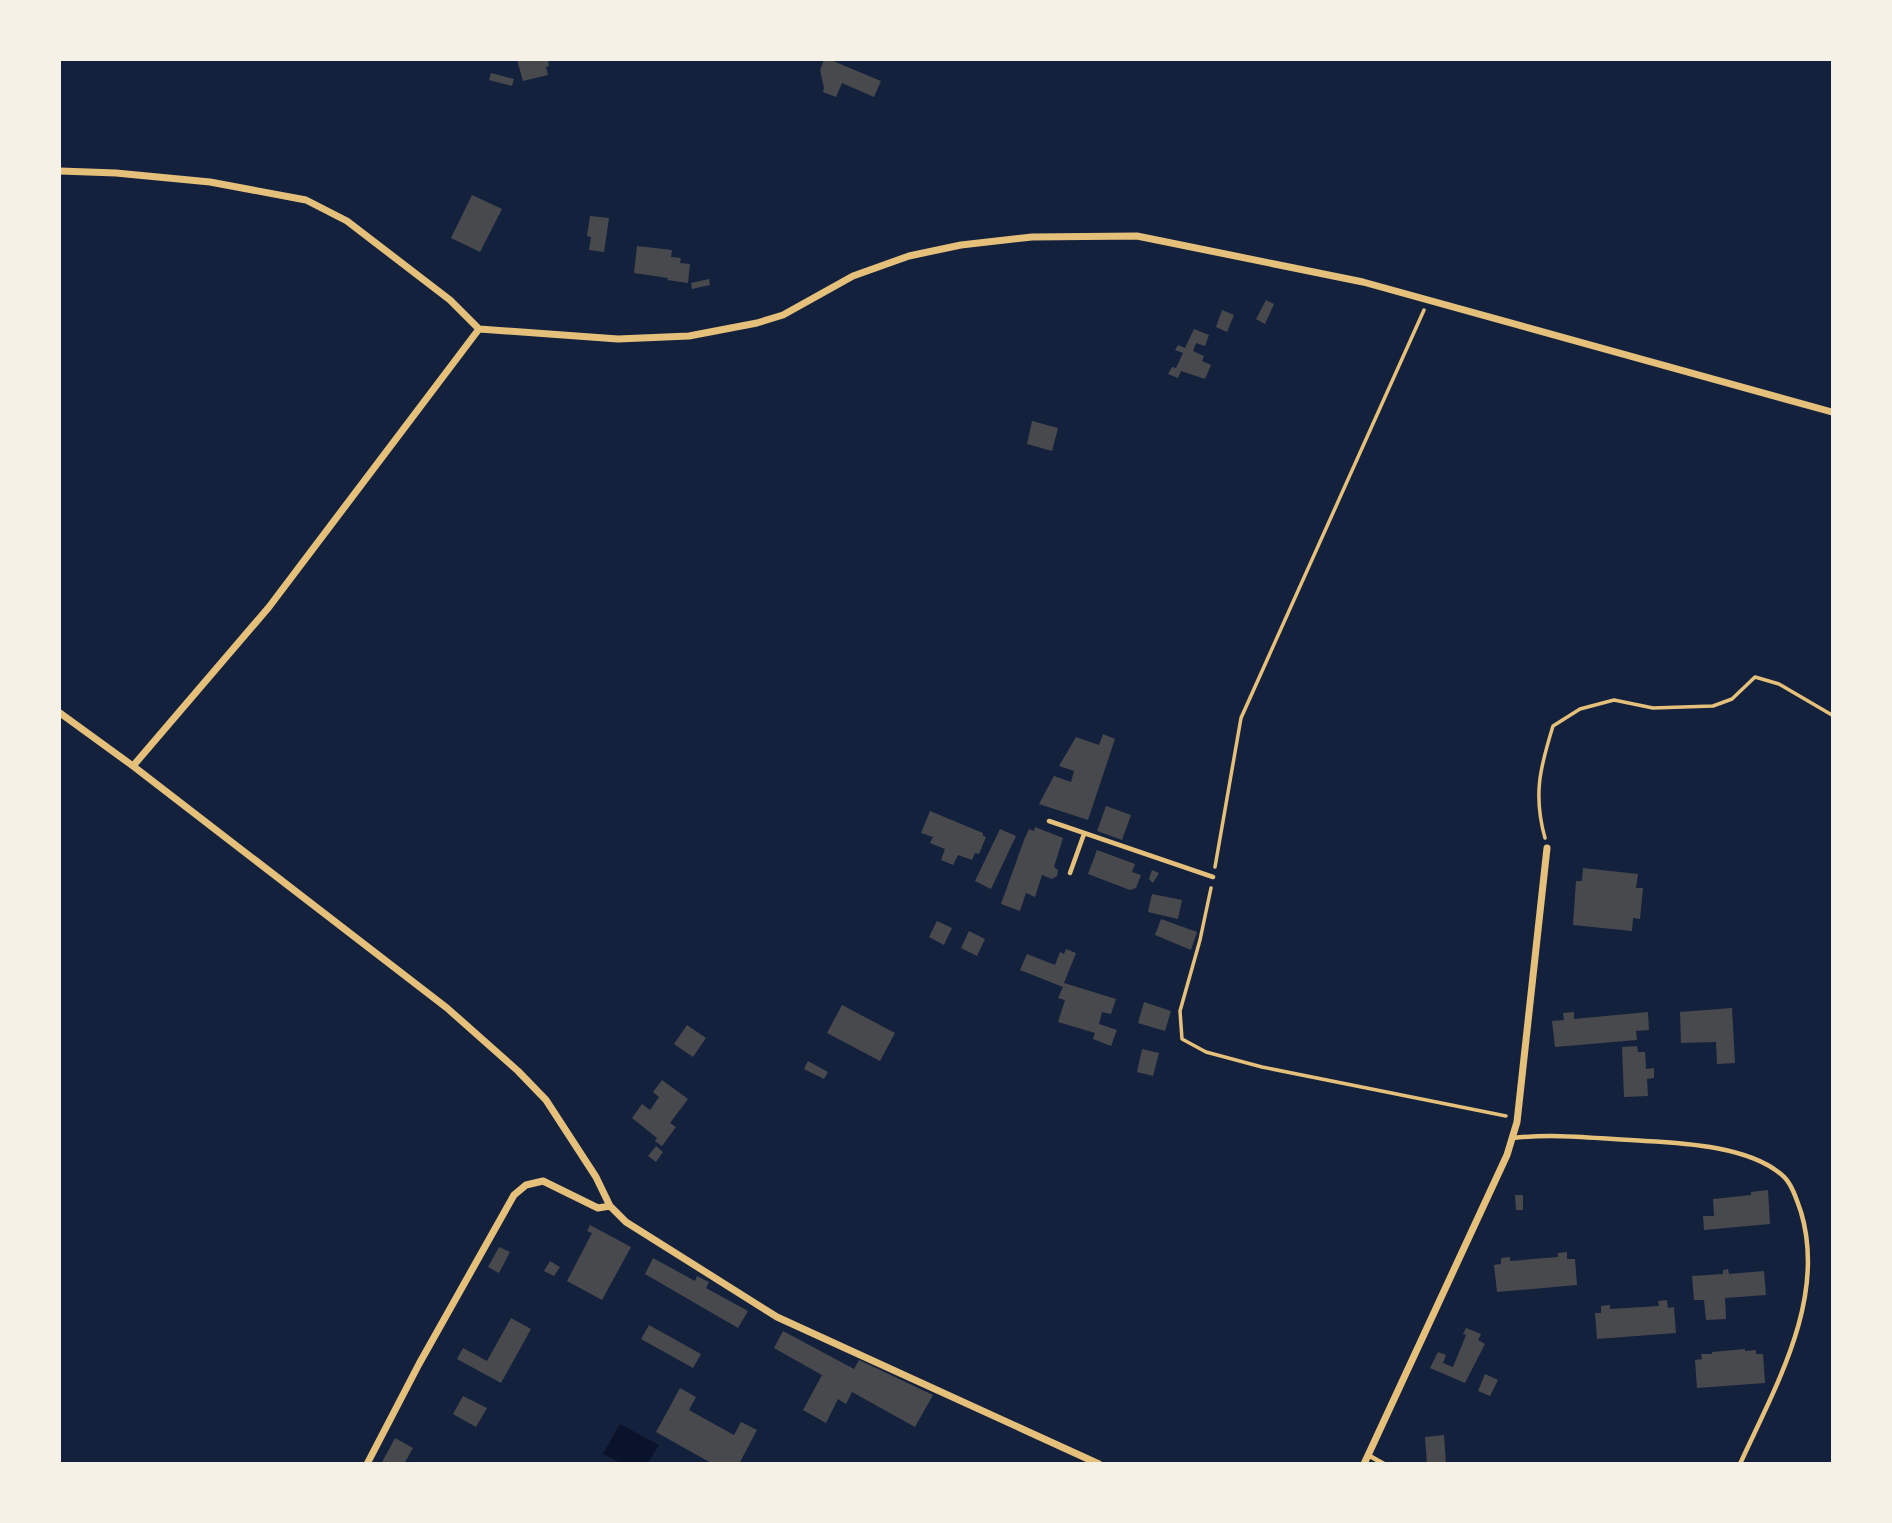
<svg xmlns="http://www.w3.org/2000/svg" width="1892" height="1523" font-family="'Alegreya Sans',sans-serif">
<style>
.water{fill:#0b132b}
.building{fill:#48494c}
.lines{fill:none;stroke-linecap:round;stroke-linejoin:round}
.path{stroke:#e5c07b;stroke-width:3.5}
.service{stroke:#e5c07b;stroke-width:4.5}
.minor{stroke:#e5c07b;stroke-width:7}
</style>
<rect width="100%" height="100%" fill="#14213d"/>
<!-- water -->
<path class="water" d="M 620,1424 L 659,1445 L 648,1463 L 621,1463 L 603,1454 Z"/>
<!-- building -->
<path class="building" d="M 517,60 L 548,60 L 549,66 L 546,67 L 548,75 L 523,81 Z
M 824,60 L 833,61 L 881,81 L 874,97 L 842,83 L 836,97 L 823,92 L 824,88 L 820,70 Z
M 491,73 L 514,79 L 512,86 L 489,80 Z
M 472,195 L 502,209 L 480,252 L 451,238 Z
M 590,216 L 609,218 L 604,252 L 589,250 L 591,237 L 587,236 Z
M 637,246 L 672,250 L 671,257 L 681,258 L 680,263 L 690,264 L 688,283 L 667,280 L 668,278 L 634,273 Z
M 709,279 L 710,285 L 692,289 L 691,283 Z
M 1266,300 L 1274,304 L 1265,324 L 1256,319 Z
M 1222,310 L 1234,315 L 1227,332 L 1216,327 Z
M 1194,329 L 1209,335 L 1205,346 L 1196,343 L 1193,351 L 1204,356 L 1202,361 L 1211,365 L 1205,379 L 1181,371 L 1178,378 L 1168,374 L 1172,367 L 1176,368 L 1183,353 L 1175,350 L 1178,345 L 1185,348 Z
M 1032,421 L 1058,428 L 1052,451 L 1027,444 Z
M 1103,734 L 1115,739 L 1088,820 L 1039,804 L 1054,776 L 1071,782 L 1074,771 L 1059,766 L 1076,737 L 1099,745 Z
M 1106,806 L 1131,815 L 1122,840 L 1097,831 Z
M 930,811 L 983,833 L 983,836 L 986,837 L 979,854 L 975,853 L 972,860 L 958,855 L 953,865 L 941,860 L 945,849 L 930,843 L 933,837 L 921,833 Z
M 1035,827 L 1063,838 L 1054,867 L 1058,870 L 1057,876 L 1052,879 L 1042,875 L 1035,897 L 1026,893 L 1020,911 L 1001,904 L 1024,840 L 1029,829 L 1034,831 Z
M 1000,829 L 1016,836 L 991,889 L 975,881 Z
M 1097,850 L 1135,864 L 1132,872 L 1141,875 L 1136,888 L 1130,890 L 1088,874 Z
M 1583,868 L 1638,874 L 1636,888 L 1643,888 L 1640,919 L 1633,918 L 1632,931 L 1573,925 L 1576,881 L 1582,881 Z
M 1152,870 L 1159,873 L 1153,883 L 1149,879 Z
M 1152,894 L 1182,900 L 1178,919 L 1148,912 Z
M 1161,919 L 1197,932 L 1191,950 L 1155,935 Z
M 937,921 L 952,928 L 944,945 L 929,937 Z
M 969,931 L 985,939 L 977,956 L 961,948 Z
M 1066,949 L 1076,953 L 1064,983 L 1116,999 L 1111,1014 L 1102,1012 L 1099,1024 L 1117,1030 L 1111,1046 L 1093,1039 L 1095,1033 L 1058,1022 L 1065,1000 L 1058,998 L 1063,987 L 1020,970 L 1027,954 L 1055,965 L 1060,952 L 1064,954 Z
M 1144,1002 L 1171,1011 L 1165,1031 L 1138,1023 Z
M 842,1005 L 895,1033 L 880,1061 L 827,1033 Z
M 1732,1008 L 1735,1063 L 1717,1064 L 1716,1042 L 1681,1043 L 1680,1012 Z
M 1574,1012 L 1574,1019 L 1648,1012 L 1649,1030 L 1636,1031 L 1637,1040 L 1555,1047 L 1552,1021 L 1564,1020 L 1563,1013 Z
M 687,1025 L 706,1038 L 693,1057 L 674,1044 Z
M 1637,1046 L 1638,1052 L 1645,1052 L 1646,1069 L 1654,1068 L 1654,1078 L 1647,1079 L 1648,1096 L 1624,1097 L 1622,1047 Z
M 1142,1049 L 1159,1053 L 1153,1076 L 1137,1072 Z
M 808,1061 L 828,1072 L 824,1079 L 804,1069 Z
M 662,1080 L 688,1099 L 670,1123 L 676,1127 L 662,1146 L 655,1141 L 657,1138 L 632,1118 L 642,1104 L 650,1110 L 659,1097 L 653,1092 Z
M 656,1146 L 663,1152 L 656,1162 L 648,1156 Z
M 1768,1190 L 1770,1224 L 1704,1230 L 1703,1216 L 1714,1216 L 1713,1199 L 1751,1195 L 1751,1192 Z
M 1515,1195 L 1523,1195 L 1523,1210 L 1516,1210 Z
M 590,1225 L 631,1247 L 602,1300 L 567,1281 L 592,1233 L 587,1231 Z
M 499,1247 L 510,1252 L 499,1273 L 488,1267 Z
M 1567,1252 L 1567,1259 L 1575,1259 L 1577,1285 L 1497,1292 L 1494,1265 L 1501,1264 L 1501,1258 L 1510,1257 L 1510,1261 L 1558,1257 L 1558,1253 Z
M 653,1258 L 695,1281 L 697,1276 L 709,1282 L 706,1288 L 748,1311 L 738,1328 L 645,1274 Z
M 550,1261 L 560,1267 L 554,1276 L 544,1271 Z
M 1728,1269 L 1729,1274 L 1764,1271 L 1766,1295 L 1725,1298 L 1726,1319 L 1706,1320 L 1704,1300 L 1694,1300 L 1692,1276 L 1723,1274 L 1723,1270 Z
M 1667,1300 L 1668,1308 L 1674,1307 L 1676,1333 L 1597,1339 L 1595,1313 L 1601,1313 L 1601,1306 L 1610,1305 L 1610,1309 L 1659,1306 L 1658,1301 Z
M 511,1318 L 531,1329 L 501,1383 L 457,1359 L 463,1348 L 487,1361 Z
M 649,1325 L 701,1354 L 693,1368 L 641,1339 Z
M 1466,1328 L 1481,1334 L 1478,1340 L 1485,1344 L 1465,1383 L 1430,1368 L 1438,1352 L 1446,1355 L 1443,1363 L 1453,1367 L 1466,1335 L 1463,1334 Z
M 783,1331 L 854,1369 L 859,1360 L 933,1395 L 915,1427 L 852,1392 L 846,1404 L 838,1399 L 826,1423 L 803,1410 L 822,1375 L 774,1348 Z
M 1745,1349 L 1745,1351 L 1756,1350 L 1756,1354 L 1763,1354 L 1765,1383 L 1697,1388 L 1695,1360 L 1702,1359 L 1701,1354 L 1712,1354 L 1712,1352 Z
M 1485,1374 L 1498,1380 L 1490,1396 L 1478,1391 Z
M 680,1388 L 696,1397 L 689,1410 L 734,1435 L 741,1422 L 757,1430 L 739,1464 L 713,1464 L 656,1432 Z
M 463,1396 L 487,1408 L 476,1427 L 453,1414 Z
M 1444,1435 L 1446,1464 L 1427,1464 L 1425,1437 Z
M 395,1438 L 413,1448 L 404,1464 L 381,1464 Z"/>
<g class="lines">
<!-- path -->
<path class="path" d="M 1545,838 C 1533,795 1540,768 1553,726 L 1580,709 L 1614,700 L 1653,708 L 1713,706 L 1732,699 L 1755,677 L 1779,684 L 1832,715
M 1215,867 L 1241,718 L 1424,310
M 1211,888 L 1200,940 L 1180,1011 L 1182,1039 L 1206,1052 L 1262,1067 L 1506,1116"/>
<!-- service -->
<path class="service" d="M 1049,821 L 1213,877
M 1070,873 L 1084,834
M 1513,1138 C 1557,1133 1601,1139 1645,1141 C 1686,1143 1750,1147 1782,1175 C 1792,1183 1797,1201 1801,1212 C 1827,1299 1775,1387 1740,1464
M 1368,1455 L 1384,1464"/>
<!-- minor -->
<path class="minor" d="M 60,171 L 116,173 L 210,182 L 306,200 L 347,221 L 450,300 L 479,329 L 618,339 L 689,336 L 757,323 L 783,315 L 853,276 L 909,256 L 961,245 L 1032,237 L 1137,236 L 1363,282 L 1832,412
M 60,713 L 133,766 L 447,1008 L 518,1071 L 546,1100 L 596,1177 L 610,1206 L 626,1222 L 777,1317 L 1099,1464
M 133,766 L 269,607 L 479,329
M 367,1464 L 419,1364 L 514,1195 L 526,1185 L 543,1181 L 598,1208 L 610,1206
M 1364,1464 L 1507,1155 L 1517,1122 L 1547,848"/>
</g>
<!-- border -->
<rect width="1892" height="1523" fill="none" stroke="#f6f1e7" stroke-width="122"/>
</svg>
